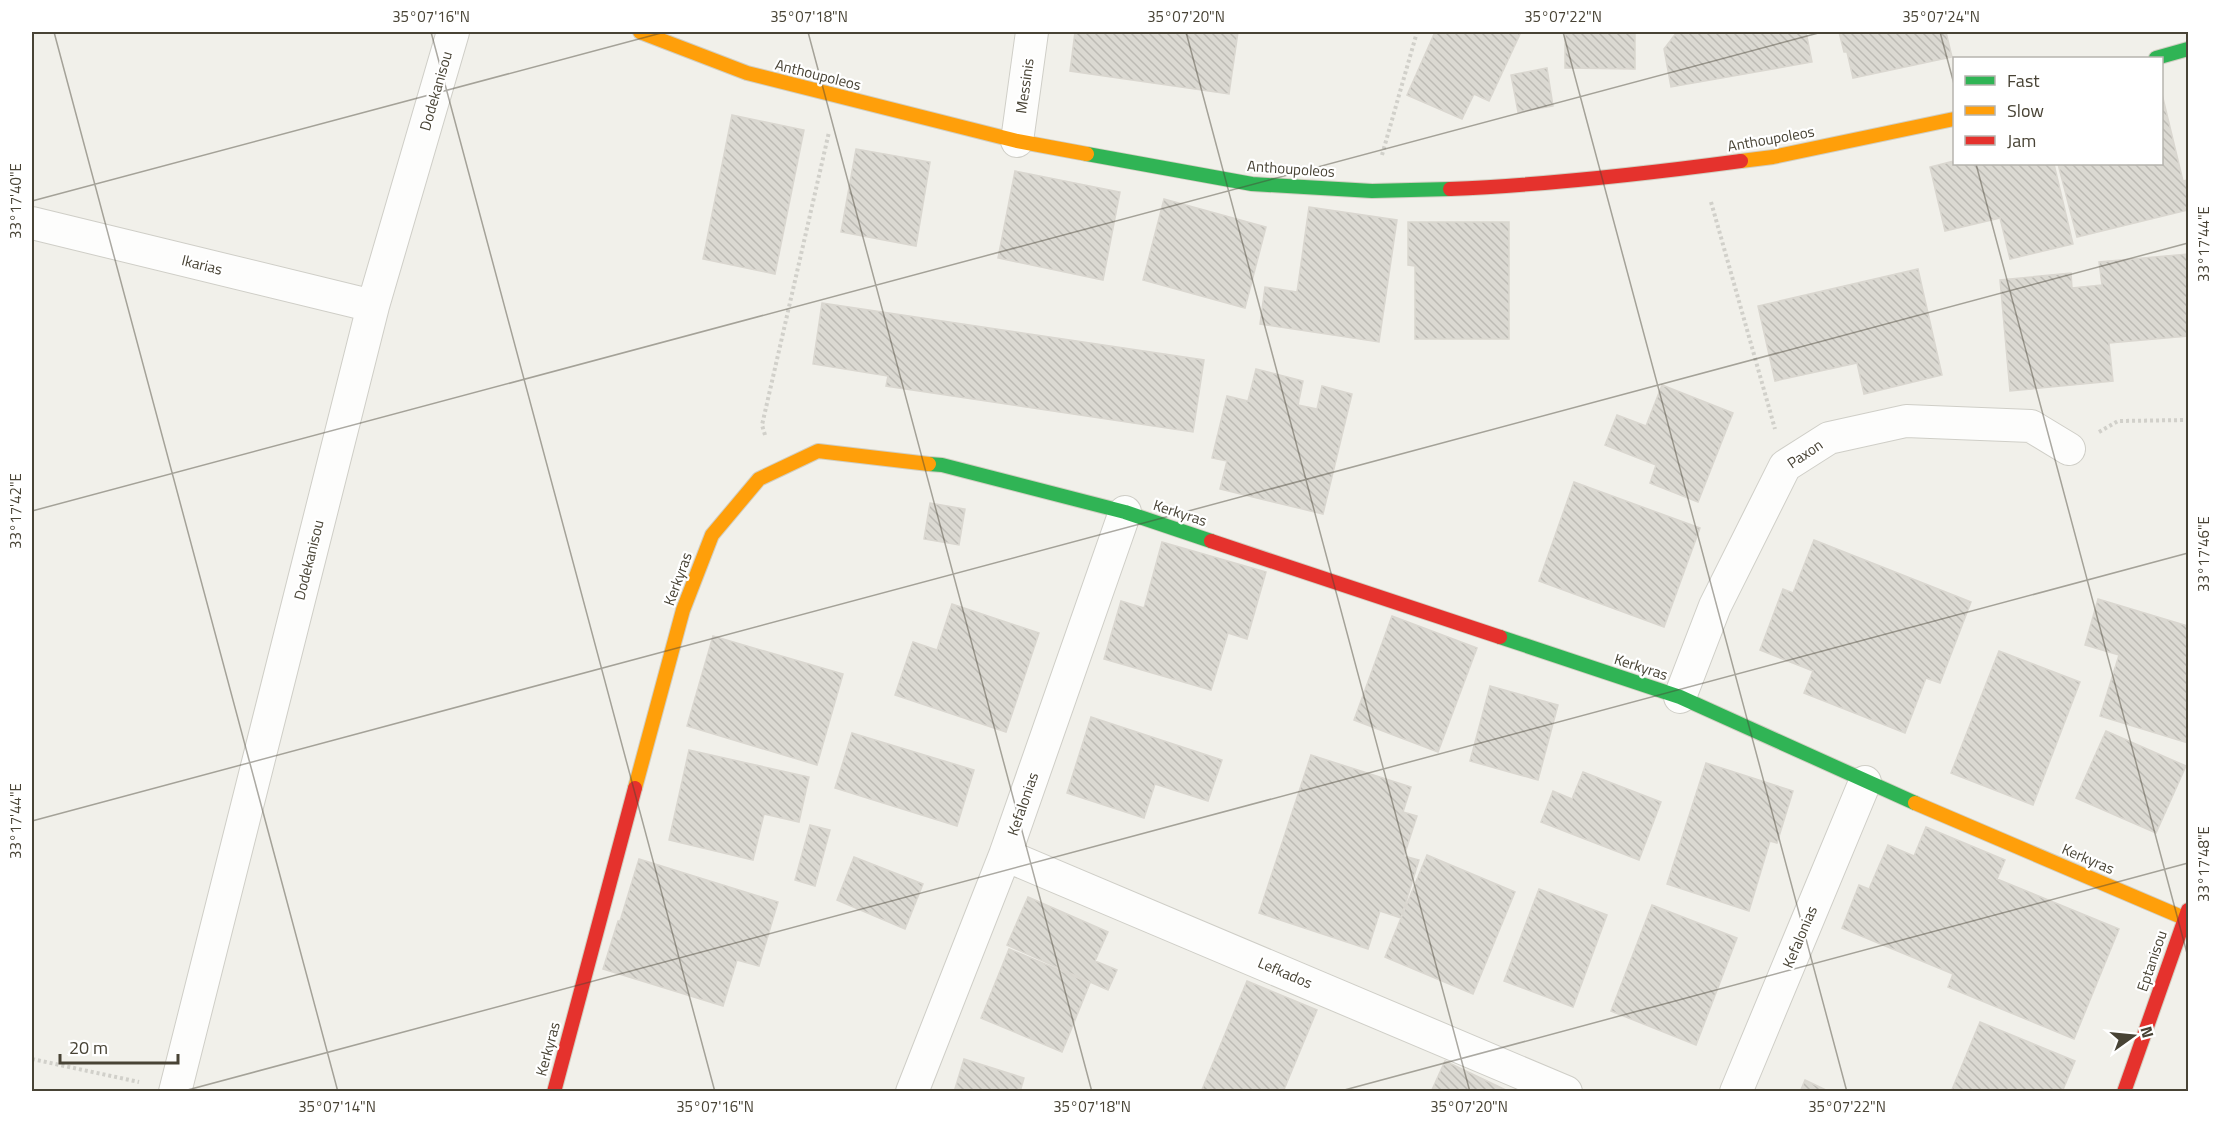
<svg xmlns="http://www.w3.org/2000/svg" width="2220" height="1123" font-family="'Titillium Web',sans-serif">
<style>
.building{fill:url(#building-back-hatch);stroke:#dad7d0;stroke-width:1.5}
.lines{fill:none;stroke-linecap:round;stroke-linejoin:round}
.street-casing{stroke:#cfcec7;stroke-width:34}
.fast-casing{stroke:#d1cec1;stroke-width:16}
.slow-casing{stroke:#d1cec1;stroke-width:16}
.jam-casing{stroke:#d1cec1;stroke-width:16}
.path{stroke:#d1d0ca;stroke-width:4;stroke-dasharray:3 3;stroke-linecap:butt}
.street{stroke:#fdfdfc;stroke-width:32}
.fast{stroke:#30b455;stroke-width:14}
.slow{stroke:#ff9f0a;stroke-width:14}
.jam{stroke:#e5322d;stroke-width:14}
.ticks{fill:none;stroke:#484335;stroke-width:1.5;stroke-opacity:0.45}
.labels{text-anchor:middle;stroke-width:4.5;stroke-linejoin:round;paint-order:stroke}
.street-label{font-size:15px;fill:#484335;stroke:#fff}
.neatline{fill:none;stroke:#484335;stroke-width:2}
.ticks-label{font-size:15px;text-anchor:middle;fill:#484335}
</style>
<defs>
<pattern id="building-back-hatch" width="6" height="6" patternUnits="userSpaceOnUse" patternTransform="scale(1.5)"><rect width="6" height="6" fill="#dbd9d2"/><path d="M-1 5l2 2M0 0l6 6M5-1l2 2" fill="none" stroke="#bdbbb5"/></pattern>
</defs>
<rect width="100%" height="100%" fill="#f1f0ea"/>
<!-- building -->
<path class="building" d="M 1075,32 L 1238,32 L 1229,94 L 1070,71 Z
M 1435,32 L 1521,32 L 1489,101 L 1474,94 L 1462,119 L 1407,95 Z
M 1565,32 L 1635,32 L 1635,69 L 1565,68 Z
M 1677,32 L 1806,32 L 1812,62 L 1671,87 L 1664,49 Z
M 1839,32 L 1946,32 L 1952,57 L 1853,78 L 1847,52 L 1844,52 Z
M 1547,68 L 1553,106 L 1518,112 L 1511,75 Z
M 2162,94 L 2183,181 L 2188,180 L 2188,210 L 2077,237 L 2058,164 L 2162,164 Z
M 732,115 L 804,130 L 775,274 L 703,259 Z
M 856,149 L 930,162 L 916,246 L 841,232 Z
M 1954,161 L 1954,164 L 2054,164 L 2073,244 L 2010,259 L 2000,218 L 1945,231 L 1930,167 Z
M 1015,171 L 1120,192 L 1103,280 L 998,258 Z
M 1164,199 L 1266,227 L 1245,308 L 1143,280 Z
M 1309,207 L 1397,220 L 1379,342 L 1260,324 L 1265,287 L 1297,292 Z
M 1408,222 L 1509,222 L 1509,339 L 1415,339 L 1415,266 L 1408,265 Z
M 2188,254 L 2188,336 L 2109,343 L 2113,381 L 2010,391 L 2000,280 L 2071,273 L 2072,288 L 2102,285 L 2099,262 Z
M 1918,269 L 1942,375 L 1864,394 L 1857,363 L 1775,381 L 1758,306 Z
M 822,303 L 1204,360 L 1193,432 L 886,386 L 888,376 L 813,364 Z
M 1256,369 L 1303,381 L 1298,405 L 1317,409 L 1322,386 L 1352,394 L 1323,514 L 1220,489 L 1227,461 L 1212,458 L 1227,396 L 1248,401 Z
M 1662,385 L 1733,413 L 1698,502 L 1650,483 L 1656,465 L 1605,445 L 1617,415 L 1646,426 Z
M 1574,482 L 1700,528 L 1664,627 L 1539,581 Z
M 930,503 L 965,509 L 959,545 L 924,539 Z
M 1814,540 L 1971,602 L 1940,683 L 1926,678 L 1905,733 L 1804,693 L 1813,671 L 1760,650 L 1783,589 L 1793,593 Z
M 1162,542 L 1266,572 L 1247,639 L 1228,633 L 1211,690 L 1104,659 L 1121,601 L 1144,608 Z
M 2098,599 L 2188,626 L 2188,743 L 2100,716 L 2119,655 L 2085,645 Z
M 952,604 L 1039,633 L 1006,732 L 895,695 L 913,642 L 937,650 Z
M 1392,616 L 1477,648 L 1438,752 L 1354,720 Z
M 713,636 L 843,674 L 817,765 L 687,726 Z
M 1999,651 L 2080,682 L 2033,805 L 1951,773 Z
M 1490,686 L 1558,705 L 1538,780 L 1470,761 Z
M 1091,717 L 1222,760 L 1208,801 L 1155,784 L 1144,818 L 1067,793 Z
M 2106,731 L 2186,766 L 2156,833 L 2076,798 Z
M 852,733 L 974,770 L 957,826 L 835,788 Z
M 689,750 L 809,777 L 799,822 L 764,814 L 753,860 L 669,840 Z
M 1311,755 L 1411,787 L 1403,812 L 1417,816 L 1404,856 L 1419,860 L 1401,918 L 1380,911 L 1368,949 L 1259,913 Z
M 1706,763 L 1793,791 L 1777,843 L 1770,841 L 1749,911 L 1667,884 Z
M 1583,772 L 1661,802 L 1639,860 L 1541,822 L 1553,791 L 1572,799 Z
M 810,825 L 830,830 L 815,886 L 795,880 Z
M 1926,827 L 2005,860 L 1997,879 L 2119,929 L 2074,1039 L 1948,987 L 1953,974 L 1842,928 L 1859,885 L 1869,889 L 1888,845 L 1914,856 Z
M 1427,855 L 1515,892 L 1473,994 L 1385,957 Z
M 854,857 L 923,884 L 905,929 L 837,900 Z
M 639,859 L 778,902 L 759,966 L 737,960 L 723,1006 L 603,969 L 618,921 L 620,921 Z
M 1539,889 L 1607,915 L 1573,1007 L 1504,981 Z
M 1028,897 L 1108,932 L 1095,961 L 1117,970 L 1108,990 L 1007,945 Z
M 1652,905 L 1737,938 L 1696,1045 L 1611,1011 Z
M 1009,949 L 1090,983 L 1062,1052 L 981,1018 Z
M 1247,981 L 1317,1010 L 1283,1092 L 1201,1092 Z
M 1980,1022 L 2075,1061 L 2062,1092 L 1951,1092 Z
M 964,1059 L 1024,1078 L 1020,1092 L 954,1092 Z
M 1445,1061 L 1510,1092 L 1431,1092 Z
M 1805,1080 L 1830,1092 L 1800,1092 Z"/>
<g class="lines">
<defs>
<path id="street" d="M 1017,141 L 1032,32
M 32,223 L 373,306
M 1680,697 L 1715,606 L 1785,466 L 1829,438 L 1906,421 L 2031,426 L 2069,449
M 1005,855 L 1566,1092
M 175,1092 L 373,306 L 453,32
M 912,1092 L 1005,855 L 1125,512
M 1736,1092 L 1865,782"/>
<path id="fast" d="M 2156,58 L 2188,49
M 1087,154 L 1252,184 L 1372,191 L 1450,189
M 929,464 L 942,465 L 1125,512 L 1211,541
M 1500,637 L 1680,697 L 1915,803"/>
<path id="slow" d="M 640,32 L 747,73 L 1017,141 L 1087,154
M 1741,161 L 1773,157 L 1954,119
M 635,788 L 683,610 L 712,535 L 759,479 L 818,451 L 929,464
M 1915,803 L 2184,918"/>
<path id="jam" d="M 1450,189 C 1548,185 1644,174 1741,161
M 1211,541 L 1500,637
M 554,1092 L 635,788
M 2124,1092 L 2188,910"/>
</defs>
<!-- street casing -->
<use href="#street" class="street-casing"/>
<!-- fast casing -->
<use href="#fast" class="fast-casing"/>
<!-- slow casing -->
<use href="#slow" class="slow-casing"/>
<!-- jam casing -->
<use href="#jam" class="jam-casing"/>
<!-- path -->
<path class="path" d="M 1382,155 L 1417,32
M 1711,202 L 1775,429
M 2099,432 L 2118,421 L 2188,420
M 765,435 L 762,425 L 829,132
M 32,1059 L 139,1082"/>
<!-- street -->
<use href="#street" class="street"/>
<!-- fast -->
<use href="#fast" class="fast"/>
<!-- slow -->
<use href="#slow" class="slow"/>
<!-- jam -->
<use href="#jam" class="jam"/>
</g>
<!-- ticks -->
<path class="ticks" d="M 54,32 L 338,1092M 431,32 L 715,1092M 808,32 L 1092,1092M 1186,32 L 1470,1092M 1563,32 L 1847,1092M 1940,32 L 1954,84M 1976,164 L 2188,957M 32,201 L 665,32M 32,511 L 1822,32M 32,821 L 2188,243M 180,1092 L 2188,553M 1337,1092 L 2188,863"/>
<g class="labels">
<!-- street labels -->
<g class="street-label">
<text transform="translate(818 75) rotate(14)" y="5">Anthoupoleos</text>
<text transform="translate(1025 86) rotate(-82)" y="5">Messinis</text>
<text transform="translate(436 91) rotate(-74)" y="5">Dodekanisou</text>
<text transform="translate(1771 139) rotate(-10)" y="5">Anthoupoleos</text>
<text transform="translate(1291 169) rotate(4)" y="5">Anthoupoleos</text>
<text transform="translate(202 265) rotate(14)" y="5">Ikarias</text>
<text transform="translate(1805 454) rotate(-34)" y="5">Paxon</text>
<text transform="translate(1180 513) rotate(18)" y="5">Kerkyras</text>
<text transform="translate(309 560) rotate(-76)" y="5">Dodekanisou</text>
<text transform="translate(678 579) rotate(-70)" y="5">Kerkyras</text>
<text transform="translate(1641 667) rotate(18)" y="5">Kerkyras</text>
<text transform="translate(1023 804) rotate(-71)" y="5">Kefalonias</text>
<text transform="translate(2088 859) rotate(23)" y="5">Kerkyras</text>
<text transform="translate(1800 937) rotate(-67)" y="5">Kefalonias</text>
<text transform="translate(2152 961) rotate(-71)" y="5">Eptanisou</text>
<text transform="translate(1285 973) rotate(23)" y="5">Lefkados</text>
<text transform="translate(548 1049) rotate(-75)" y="5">Kerkyras</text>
</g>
</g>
<!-- border -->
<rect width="2220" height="1123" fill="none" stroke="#ffffff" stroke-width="66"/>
<!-- legend -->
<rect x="1953" y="57" width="210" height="108" fill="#ffffff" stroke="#b6b4ae" stroke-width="1.5"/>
<rect x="1965" y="76" width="30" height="9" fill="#30b455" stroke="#b6b4ae" stroke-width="1.5"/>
<text x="2007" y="87" font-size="18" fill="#484335">Fast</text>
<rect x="1965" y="106" width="30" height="9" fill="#ff9f0a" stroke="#b6b4ae" stroke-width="1.5"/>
<text x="2007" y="117" font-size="18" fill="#484335">Slow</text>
<rect x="1965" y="136" width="30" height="9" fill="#e5322d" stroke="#b6b4ae" stroke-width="1.5"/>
<text x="2007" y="147" font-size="18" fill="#484335">Jam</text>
<!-- north arrow -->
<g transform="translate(2133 1036) rotate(75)" stroke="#ffffff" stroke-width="4.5" paint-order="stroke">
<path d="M0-4.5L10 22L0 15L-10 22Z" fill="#484335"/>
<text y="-9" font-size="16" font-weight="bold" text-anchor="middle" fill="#484335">N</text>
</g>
<!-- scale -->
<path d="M60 1054v9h118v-9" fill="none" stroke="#484335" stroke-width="3"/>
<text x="69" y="1054" font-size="18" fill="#484335" stroke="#ffffff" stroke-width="4.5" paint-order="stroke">20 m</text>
<rect x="33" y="33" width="2154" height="1057" class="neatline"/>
<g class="ticks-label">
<text x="431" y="22">35°07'16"N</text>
<text x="809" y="22">35°07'18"N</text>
<text x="1186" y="22">35°07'20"N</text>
<text x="1563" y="22">35°07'22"N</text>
<text x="1941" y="22">35°07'24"N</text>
<text transform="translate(16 201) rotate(-90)" y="5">33°17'40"E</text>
<text transform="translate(2204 244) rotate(-90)" y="5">33°17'44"E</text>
<text transform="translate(16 511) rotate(-90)" y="5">33°17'42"E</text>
<text transform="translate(2204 554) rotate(-90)" y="5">33°17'46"E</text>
<text transform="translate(16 821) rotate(-90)" y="5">33°17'44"E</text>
<text transform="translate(2204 864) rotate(-90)" y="5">33°17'48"E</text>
<text x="337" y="1112">35°07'14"N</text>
<text x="715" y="1112">35°07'16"N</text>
<text x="1092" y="1112">35°07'18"N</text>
<text x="1469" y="1112">35°07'20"N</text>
<text x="1847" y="1112">35°07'22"N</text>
</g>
</svg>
